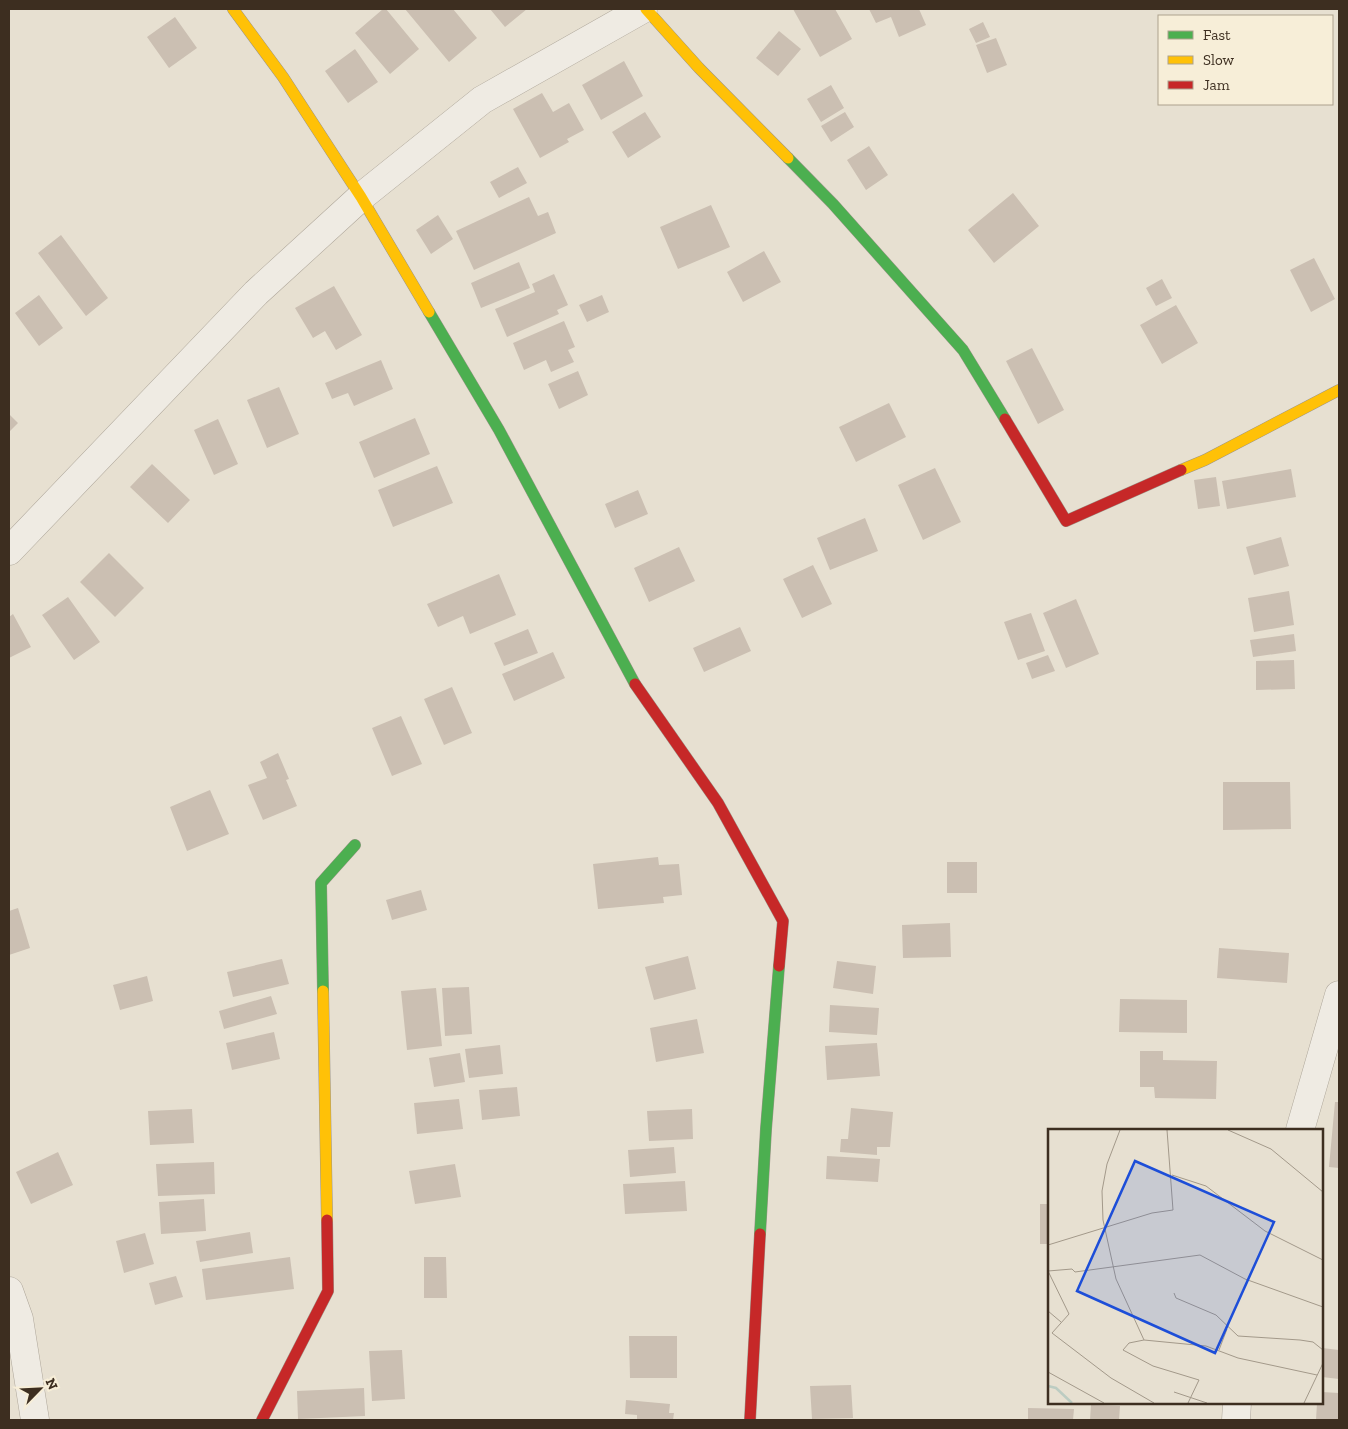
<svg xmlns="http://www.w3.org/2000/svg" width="1348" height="1429" font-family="'Zilla Slab',serif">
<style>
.building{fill:#cbbfb2}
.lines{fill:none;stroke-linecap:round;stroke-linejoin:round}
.street-casing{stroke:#ada599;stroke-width:29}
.fast-casing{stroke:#9c958a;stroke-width:12}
.slow-casing{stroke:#9c958a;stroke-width:12}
.jam-casing{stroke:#9c958a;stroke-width:12}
.street{stroke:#efebe3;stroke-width:28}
.fast{stroke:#4caf50;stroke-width:11}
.slow{stroke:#ffc107;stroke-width:11}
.jam{stroke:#c62828;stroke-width:11}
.inset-river{fill:none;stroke:#bcccc2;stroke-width:2.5}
.inset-road{fill:none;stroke:#a3998a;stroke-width:1}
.view{fill:#1d4ed8;fill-opacity:0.15;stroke:#1d4ed8;stroke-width:2.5}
.inset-edge{fill:none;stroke:#3d2e20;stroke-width:2.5}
</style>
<rect width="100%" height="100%" fill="#e7e0d1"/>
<!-- building -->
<path class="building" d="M 383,9 L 386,9 L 419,49 L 390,74 L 355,33 Z
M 405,9 L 453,9 L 477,38 L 449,62 Z
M 490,9 L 527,9 L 505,27 Z
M 793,9 L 835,9 L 852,39 L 820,57 Z
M 869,9 L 919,9 L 926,25 L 899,37 L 891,17 L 876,23 Z
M 175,17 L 197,48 L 169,68 L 147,37 Z
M 983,22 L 990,37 L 976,43 L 969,29 Z
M 779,31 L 801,49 L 778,76 L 756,58 Z
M 996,38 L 1007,65 L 987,73 L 976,45 Z
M 355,49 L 378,82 L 348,103 L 325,71 Z
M 624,61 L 643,96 L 601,120 L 582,85 Z
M 831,85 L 844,108 L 821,122 L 807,99 Z
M 542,93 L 553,112 L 569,103 L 584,130 L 567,139 L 569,142 L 540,158 L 513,109 Z
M 645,112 L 661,137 L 628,158 L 612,132 Z
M 845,112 L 854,127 L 831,142 L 821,126 Z
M 869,146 L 888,175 L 866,190 L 847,160 Z
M 518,167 L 527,183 L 499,198 L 490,182 Z
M 1013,193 L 1039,226 L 994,263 L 968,230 Z
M 529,197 L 538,216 L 548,212 L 556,233 L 474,270 L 456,231 Z
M 711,205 L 730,247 L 678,269 L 660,227 Z
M 438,215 L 453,239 L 431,254 L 416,230 Z
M 61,235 L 108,298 L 86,316 L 38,253 Z
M 764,251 L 781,282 L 743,302 L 727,272 Z
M 1314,258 L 1335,299 L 1311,312 L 1290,270 Z
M 519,262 L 530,288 L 481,308 L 471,283 Z
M 554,274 L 568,305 L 557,310 L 559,314 L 507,337 L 495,309 L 535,292 L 532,284 Z
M 1162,279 L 1172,298 L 1156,306 L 1146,288 Z
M 334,286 L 362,335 L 336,350 L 325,331 L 313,338 L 295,308 Z
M 39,295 L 63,328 L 39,346 L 15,313 Z
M 602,295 L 609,312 L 587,322 L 579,305 Z
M 1176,305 L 1198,343 L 1162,364 L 1140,325 Z
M 564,321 L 575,347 L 568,350 L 574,362 L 551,372 L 546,360 L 524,370 L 513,343 Z
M 1032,348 L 1064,410 L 1038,424 L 1006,361 Z
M 381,360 L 393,389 L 354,406 L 348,393 L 332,399 L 325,383 Z
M 578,371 L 588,395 L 559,409 L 548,384 Z
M 279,387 L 299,434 L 267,448 L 247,400 Z
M 889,403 L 906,437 L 856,462 L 839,427 Z
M 9,414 L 18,423 L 9,432 Z
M 415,418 L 430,454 L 374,478 L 359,442 Z
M 218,419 L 238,464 L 214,475 L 194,430 Z
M 152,464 L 190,500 L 168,523 L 130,487 Z
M 437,466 L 453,503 L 393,527 L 378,490 Z
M 935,468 L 961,522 L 923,540 L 898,485 Z
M 1291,469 L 1296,497 L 1227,509 L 1222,481 Z
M 1216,477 L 1220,506 L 1198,509 L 1194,480 Z
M 638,490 L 648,514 L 615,528 L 605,504 Z
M 865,518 L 878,551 L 830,570 L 817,538 Z
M 1281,537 L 1289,566 L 1254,575 L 1246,547 Z
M 679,547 L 695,581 L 649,602 L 634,568 Z
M 109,553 L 144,588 L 115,617 L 80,582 Z
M 813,565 L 832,604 L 802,618 L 783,579 Z
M 499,574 L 516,615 L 470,634 L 463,616 L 438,627 L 427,604 Z
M 1289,591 L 1294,625 L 1254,632 L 1248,598 Z
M 68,597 L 100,642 L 74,660 L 42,615 Z
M 1076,599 L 1099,654 L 1066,668 L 1043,613 Z
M 1031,613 L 1045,651 L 1018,660 L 1004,622 Z
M 13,614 L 31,647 L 9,658 L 9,617 Z
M 740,627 L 751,651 L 704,672 L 693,648 Z
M 528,629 L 538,653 L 504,666 L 494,643 Z
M 1294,634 L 1296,651 L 1253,657 L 1250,640 Z
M 553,652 L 565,678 L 514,701 L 502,674 Z
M 1048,655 L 1055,671 L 1032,679 L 1026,663 Z
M 1294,660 L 1295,689 L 1256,690 L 1256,661 Z
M 452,687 L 472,733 L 444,745 L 424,699 Z
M 401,716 L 422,764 L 392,776 L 372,728 Z
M 278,753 L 289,779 L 286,780 L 297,806 L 263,820 L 248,785 L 267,778 L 260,762 Z
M 1223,782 L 1290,782 L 1291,829 L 1223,830 Z
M 210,790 L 229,834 L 187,851 L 170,807 Z
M 658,857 L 659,865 L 679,864 L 682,895 L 663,897 L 664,903 L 598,909 L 593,864 Z
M 947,862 L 977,862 L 977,893 L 947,893 Z
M 421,890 L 427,910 L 392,920 L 386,900 Z
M 18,908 L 30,948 L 9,955 L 9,911 Z
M 950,923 L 951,957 L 903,958 L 902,925 Z
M 1219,948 L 1289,953 L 1287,983 L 1217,978 Z
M 688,956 L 696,989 L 654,1000 L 645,967 Z
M 282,959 L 289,984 L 233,997 L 227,972 Z
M 837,961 L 876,966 L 873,994 L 833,988 Z
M 147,976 L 153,1001 L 120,1010 L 113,985 Z
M 469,987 L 472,1034 L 445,1036 L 442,988 Z
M 436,988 L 442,1046 L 407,1050 L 401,991 Z
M 271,996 L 277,1014 L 224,1029 L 219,1011 Z
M 1120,999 L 1187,1000 L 1187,1033 L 1119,1032 Z
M 830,1005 L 879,1008 L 877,1035 L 829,1032 Z
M 697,1019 L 704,1053 L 656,1062 L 650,1028 Z
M 274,1032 L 280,1059 L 232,1070 L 226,1043 Z
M 877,1043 L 880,1076 L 827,1080 L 825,1046 Z
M 500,1045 L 503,1074 L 469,1078 L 465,1049 Z
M 1140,1051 L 1163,1051 L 1163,1060 L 1217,1061 L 1216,1099 L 1155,1098 L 1154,1087 L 1140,1087 Z
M 460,1053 L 465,1082 L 434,1087 L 429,1058 Z
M 517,1087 L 520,1116 L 482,1120 L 479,1090 Z
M 459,1099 L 463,1129 L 417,1134 L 414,1103 Z
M 1335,1102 L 1339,1102 L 1339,1168 L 1329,1167 Z
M 851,1108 L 893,1112 L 890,1147 L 877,1147 L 877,1155 L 840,1152 L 841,1139 L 848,1139 Z
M 192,1109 L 194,1143 L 150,1145 L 148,1111 Z
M 692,1109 L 693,1139 L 649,1141 L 647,1111 Z
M 674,1147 L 676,1173 L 630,1177 L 628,1150 Z
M 58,1152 L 73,1185 L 31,1204 L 16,1172 Z
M 827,1156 L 880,1159 L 878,1182 L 826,1179 Z
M 214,1162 L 215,1194 L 158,1196 L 156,1164 Z
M 455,1164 L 461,1197 L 415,1204 L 409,1171 Z
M 685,1181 L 687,1211 L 625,1214 L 623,1184 Z
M 204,1199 L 206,1231 L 161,1234 L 159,1202 Z
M 1040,1204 L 1049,1204 L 1049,1244 L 1040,1244 Z
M 250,1232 L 253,1253 L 200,1262 L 196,1241 Z
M 145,1233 L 154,1264 L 124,1273 L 116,1241 Z
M 290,1257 L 294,1289 L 206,1300 L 202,1269 Z
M 424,1257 L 446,1257 L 447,1298 L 424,1298 Z
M 176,1276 L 183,1297 L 155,1305 L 149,1283 Z
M 629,1336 L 677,1336 L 677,1378 L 630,1378 Z
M 1322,1348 L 1339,1350 L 1339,1379 L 1322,1377 Z
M 402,1350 L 405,1399 L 372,1401 L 369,1351 Z
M 851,1385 L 853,1418 L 812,1419 L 810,1386 Z
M 364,1388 L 365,1416 L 298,1419 L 297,1391 Z
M 1322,1392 L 1339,1393 L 1339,1420 L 1316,1420 L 1317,1403 L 1322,1403 Z
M 626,1400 L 670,1404 L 669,1413 L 674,1413 L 673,1420 L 637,1420 L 637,1415 L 625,1414 Z
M 1091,1405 L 1120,1406 L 1119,1420 L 1090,1420 Z
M 1028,1408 L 1074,1409 L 1073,1420 L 1028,1420 Z"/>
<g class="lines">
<defs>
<path id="street" d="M 9,551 L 256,293 L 361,197 L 482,100 L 643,9
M 1300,1130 L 1339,995
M 9,1291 L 19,1319 L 35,1420
M 1236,1420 L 1237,1403"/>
<path id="fast" d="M 788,158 L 833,204 L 963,350 L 1005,419
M 429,312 L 499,430 L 635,684
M 323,991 L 321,883 L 355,845
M 760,1234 L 766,1129 L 779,966"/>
<path id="slow" d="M 233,9 L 283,77 L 361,197 L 429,312
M 646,9 L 699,68 L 788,158
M 1181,470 L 1205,460 L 1339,390
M 323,991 L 327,1220"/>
<path id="jam" d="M 1005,419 L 1066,521 L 1181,470
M 635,684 L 718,803 L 783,921 L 779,966
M 262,1420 L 328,1291 L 327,1220
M 750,1420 L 760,1234"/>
</defs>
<!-- street casing -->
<use href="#street" class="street-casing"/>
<!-- fast casing -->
<use href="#fast" class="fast-casing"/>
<!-- slow casing -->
<use href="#slow" class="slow-casing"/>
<!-- jam casing -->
<use href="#jam" class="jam-casing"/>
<!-- street -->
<use href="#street" class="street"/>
<!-- fast -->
<use href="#fast" class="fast"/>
<!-- slow -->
<use href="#slow" class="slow"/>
<!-- jam -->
<use href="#jam" class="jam"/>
</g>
<!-- overview -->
<g transform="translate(1048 1129)">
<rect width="275" height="275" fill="#e7e0d1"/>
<path class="inset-river" d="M 0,257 L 8,259 L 24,274"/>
<path class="inset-road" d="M 72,1 L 59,35 L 54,62 L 55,91 L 68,150 L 96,211M 180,1 L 223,20 L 275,63M 124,46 L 158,57 L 217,102 L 275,131M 0,116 L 104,84 L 125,81 L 119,1M 126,164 L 128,169 L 168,186 L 190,207 L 252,211 L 265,213 L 275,221M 0,182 L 13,193M 171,221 L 179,200M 0,243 L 56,274M 126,263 L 159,274M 106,274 L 63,249 L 4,204 L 21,185 L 0,142 L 24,140 L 27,143 L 152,126 L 197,150 L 275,178M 140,274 L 151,251 L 105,237 L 75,221 L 81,214 L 96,211 L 158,217 L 190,229 L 269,246M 256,274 L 275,234"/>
<path class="view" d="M 87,32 L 226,93 L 167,224 L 29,162 Z"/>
<rect width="275" height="275" class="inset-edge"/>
</g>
<!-- border -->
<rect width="1348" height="1429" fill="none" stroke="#3d2e20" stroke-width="20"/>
<!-- legend -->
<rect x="1158" y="15" width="175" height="90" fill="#f7eed8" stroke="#ada18e"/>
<rect x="1168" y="31" width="25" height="8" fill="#4caf50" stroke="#ada18e"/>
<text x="1203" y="40" font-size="15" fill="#3d2e20">Fast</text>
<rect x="1168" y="56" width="25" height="8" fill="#ffc107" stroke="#ada18e"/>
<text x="1203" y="65" font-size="15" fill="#3d2e20">Slow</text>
<rect x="1168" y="81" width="25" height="8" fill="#c62828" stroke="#ada18e"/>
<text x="1203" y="90" font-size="15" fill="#3d2e20">Jam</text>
<!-- north arrow -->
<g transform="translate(40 1389) rotate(66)" stroke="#f7eed8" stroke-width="4" paint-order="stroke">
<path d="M0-4L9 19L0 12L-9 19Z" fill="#3d2e20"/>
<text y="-8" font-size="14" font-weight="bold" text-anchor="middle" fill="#3d2e20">N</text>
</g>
</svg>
